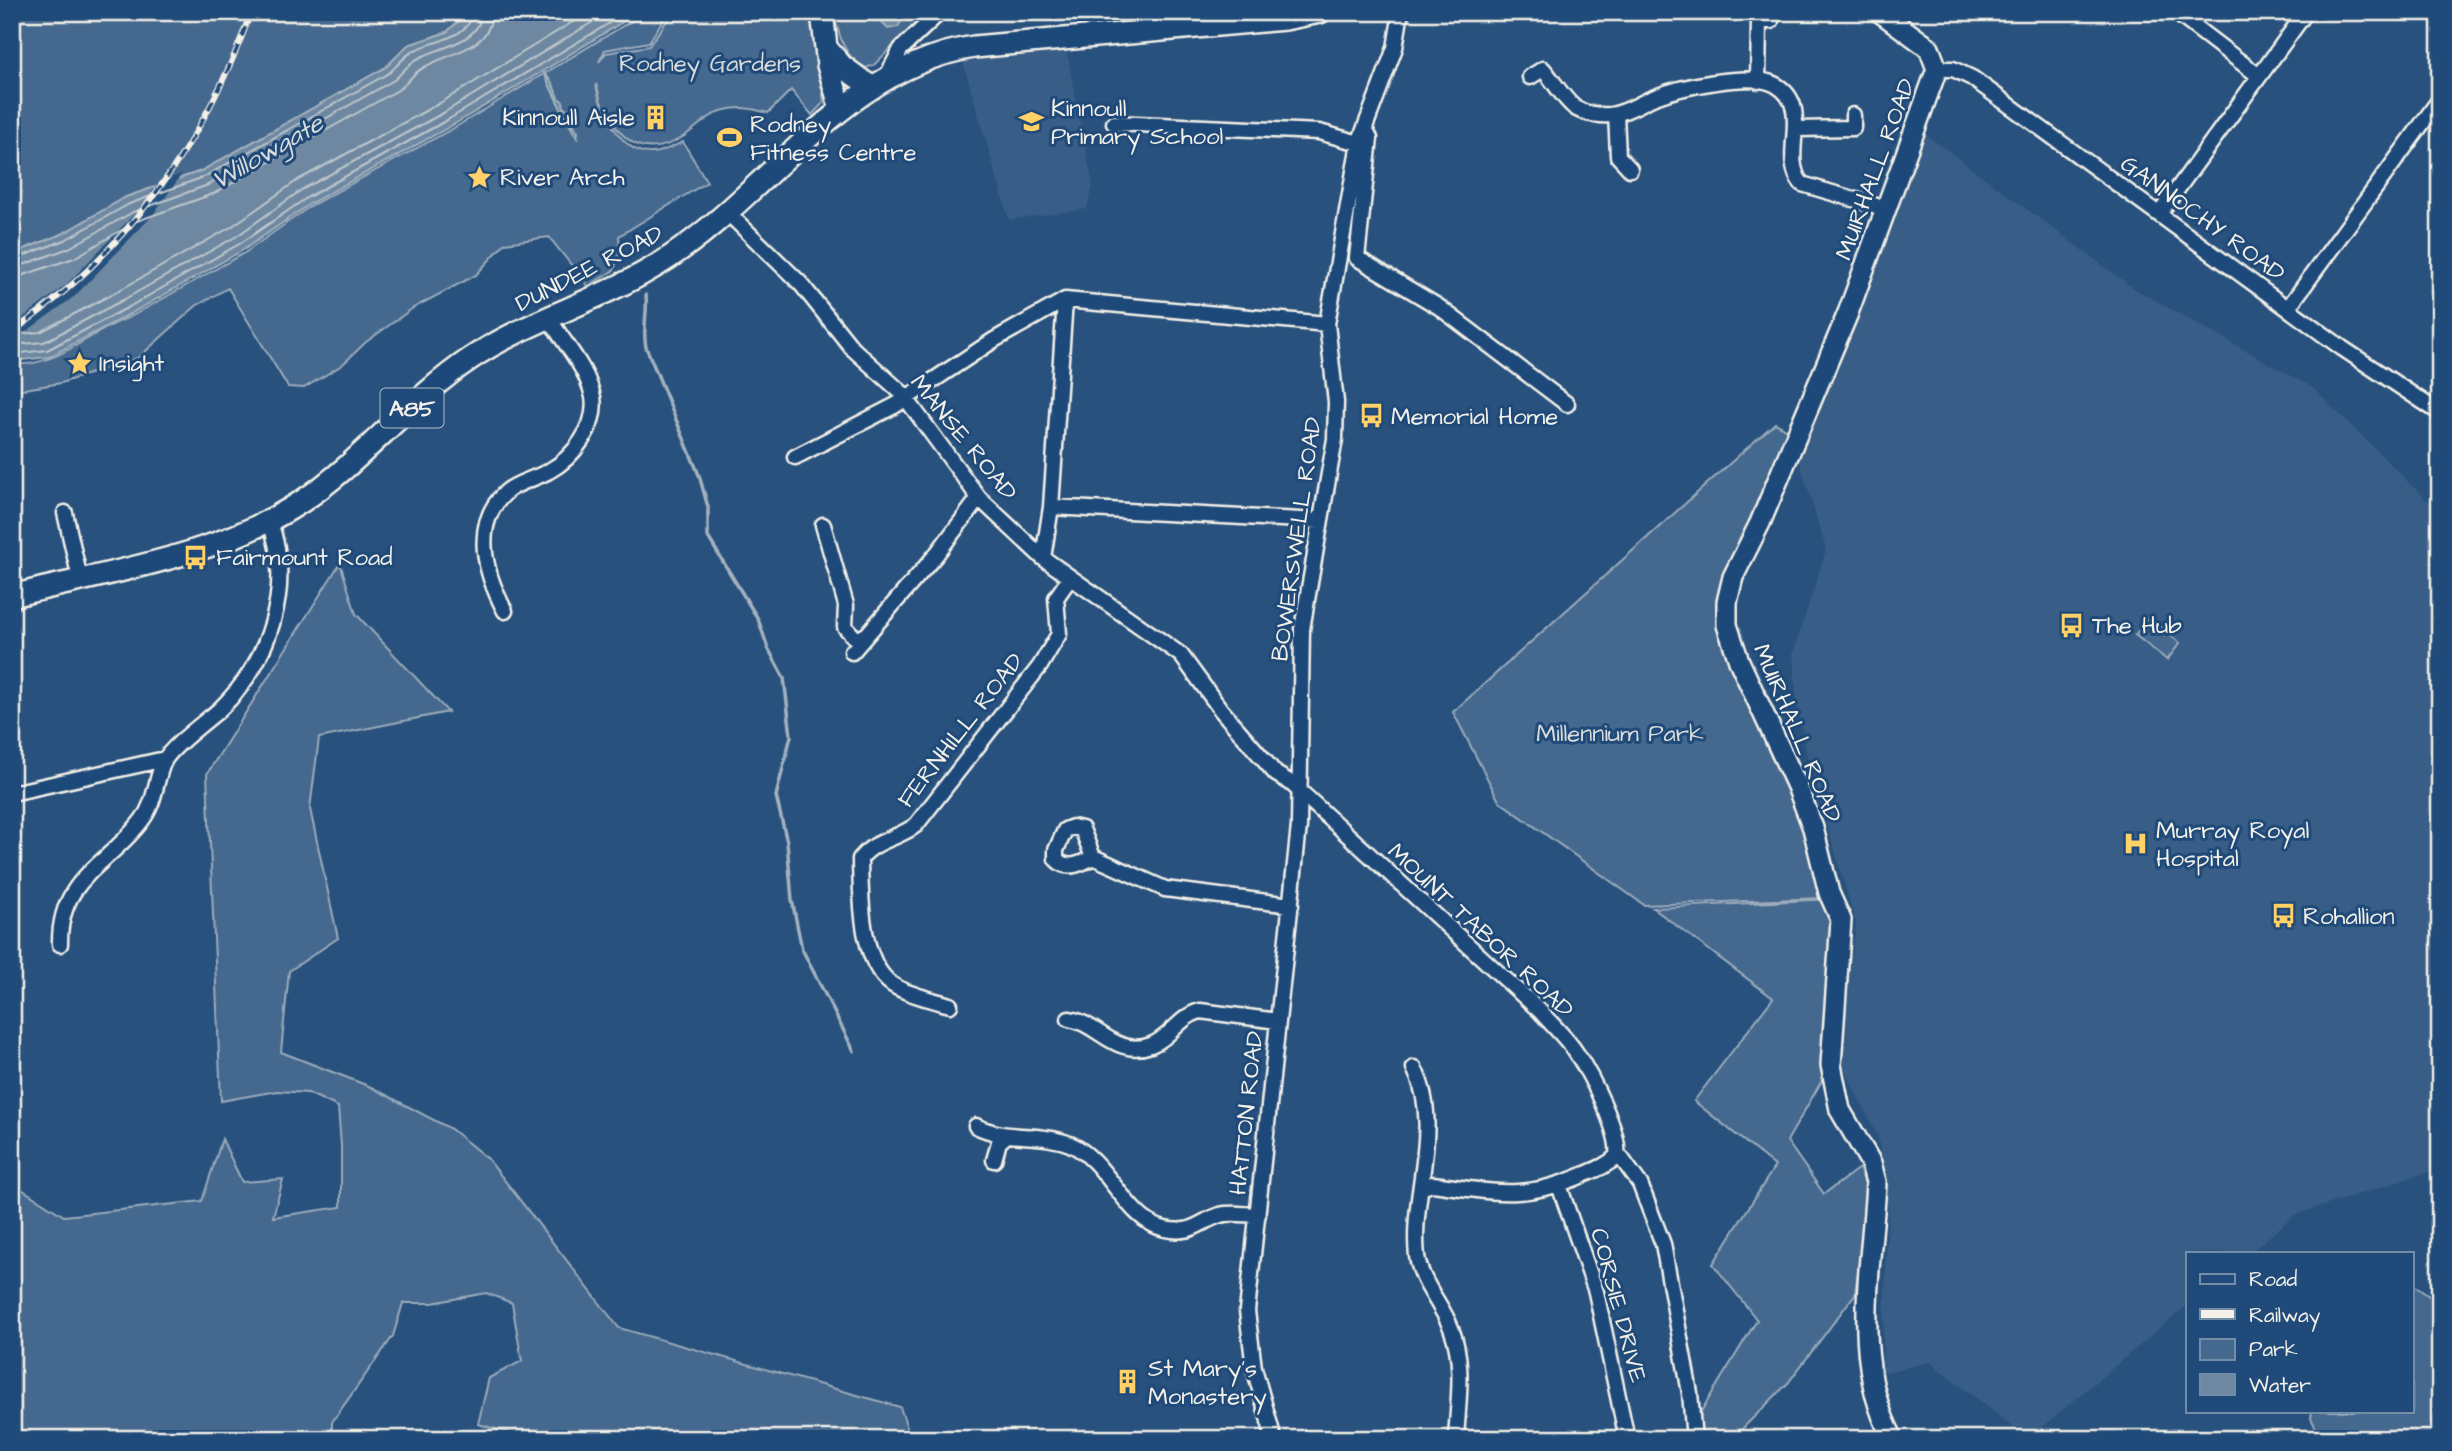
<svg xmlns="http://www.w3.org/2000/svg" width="2452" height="1451" font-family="'Architects Daughter',sans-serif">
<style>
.built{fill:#375d86}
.green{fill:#45688e;stroke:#9cacbb;stroke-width:2}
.water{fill:#6e88a2;stroke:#a4b2be;stroke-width:2}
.pier{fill:#28517e}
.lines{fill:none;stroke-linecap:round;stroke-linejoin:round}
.shore{stroke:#bec7cc;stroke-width:2}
.stream{stroke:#a4b2be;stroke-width:3.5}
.street-casing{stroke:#f4f1e8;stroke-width:19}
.secondary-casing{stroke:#f4f1e8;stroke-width:24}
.primary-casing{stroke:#f4f1e8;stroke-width:26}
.street{stroke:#1f4a7a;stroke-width:14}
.secondary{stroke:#1f4a7a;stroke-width:19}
.primary{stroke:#1f4a7a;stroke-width:21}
.rail-casing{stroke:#f4f1e8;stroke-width:6}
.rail{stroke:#1f4a7a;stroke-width:3.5;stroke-dasharray:10;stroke-linecap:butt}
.labels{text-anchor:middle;stroke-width:6;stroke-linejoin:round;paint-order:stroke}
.shield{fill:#1f4a7a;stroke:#b4bfc7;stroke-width:2}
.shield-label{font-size:23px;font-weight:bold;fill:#f4f1e8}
.park-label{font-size:24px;fill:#dadcda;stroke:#1f4a7a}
.poi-label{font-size:24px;fill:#f4f1e8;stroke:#1f4a7a;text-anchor:start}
.street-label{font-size:24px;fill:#f4f1e8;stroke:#1f4a7a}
.water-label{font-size:26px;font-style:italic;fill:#d9dcda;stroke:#1f4a7a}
</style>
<rect width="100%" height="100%" fill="#28517e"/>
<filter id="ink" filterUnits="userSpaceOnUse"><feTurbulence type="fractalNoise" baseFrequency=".0143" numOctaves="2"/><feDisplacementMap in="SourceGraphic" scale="14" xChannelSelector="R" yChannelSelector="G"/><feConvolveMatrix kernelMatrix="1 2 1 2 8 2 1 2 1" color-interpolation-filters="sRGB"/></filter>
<g filter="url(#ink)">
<!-- built -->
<path class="built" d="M 1066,47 L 1093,185 L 1087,209 L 1009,220 L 962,59 Z
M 1924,133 L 2135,289 L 2312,387 L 2440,513 L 2440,1168 L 2295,1215 L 2250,1253 L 2188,1253 L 2188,1305 L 2028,1439 L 1930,1362 L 1882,1373 L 1888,1204 L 1878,1137 L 1839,1059 L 1856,924 L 1809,764 L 1797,702 L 1793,653 L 1826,550 L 1798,456 Z"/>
<!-- green -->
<path class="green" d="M 12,12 L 468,12 L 447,32 L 408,45 L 386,67 L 201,171 L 126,197 L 62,234 L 12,254 Z
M 654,12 L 668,12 L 649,42 L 605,50 L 599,62 L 606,53 L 649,46 L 673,12 L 810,12 L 824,102 L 812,115 L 791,90 L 768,113 C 751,108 738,106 721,111 C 707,116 693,131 681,138 C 643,161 620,140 602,104 C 599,98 599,90 596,84 C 599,108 622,155 652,153 C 661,153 674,146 683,142 L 707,182 L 619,236 L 620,251 L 614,270 L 588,286 L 549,237 L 505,243 L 476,275 L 413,308 L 366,342 L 342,365 L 304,388 L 288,387 L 228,288 L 196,306 L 138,358 L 61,383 L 12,391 L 12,364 C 57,368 90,331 130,317 L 246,252 L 312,205 L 454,128 L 628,23 Z
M 834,12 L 927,12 L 874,65 L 866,68 C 844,59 838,33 834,12 Z
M 1775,423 L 1790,431 L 1725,575 L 1721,635 L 1734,674 L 1799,817 L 1824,898 L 1644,905 L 1499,801 L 1453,712 Z
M 340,563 L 356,614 L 448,712 L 319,738 L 310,809 L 338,938 L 289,971 L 281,1052 L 371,1087 L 451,1129 L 488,1159 L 619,1328 L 900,1407 L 911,1439 L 532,1439 L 478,1424 L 489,1378 L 522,1361 L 512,1303 L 486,1293 L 432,1303 L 403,1303 L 393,1336 L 332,1422 L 332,1439 L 12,1439 L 12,1183 L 64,1216 L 202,1201 L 222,1139 L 242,1182 L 283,1179 L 273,1217 L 341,1207 L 341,1146 L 338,1107 L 308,1093 L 277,1091 L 221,1101 L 207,774 Z
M 2148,618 L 2180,643 L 2167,660 L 2135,635 Z
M 1832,899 L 1831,1065 L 1787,1141 L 1824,1194 L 1859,1168 L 1868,1192 L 1855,1294 L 1788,1383 L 1732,1439 L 1700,1439 L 1697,1418 L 1757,1320 L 1713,1264 L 1775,1166 L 1694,1101 L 1773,998 L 1653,908 Z
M 2412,1284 L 2440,1304 L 2440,1439 L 2321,1439 L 2311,1418 L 2312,1411 L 2412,1411 Z"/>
<!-- water -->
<path class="water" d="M 468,12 L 646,12 L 626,20 L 543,71 L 553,84 L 558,98 L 563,101 L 564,108 L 568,109 L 569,117 L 578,132 L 577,138 C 564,115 554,96 543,71 L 453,125 L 311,203 L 245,249 L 130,314 L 49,357 L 12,361 L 12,254 L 62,234 L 126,197 L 201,171 L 386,67 L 408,45 L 447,32 Z
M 871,12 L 906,12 L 898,27 L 888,29 Z"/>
<!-- pier -->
<path class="pier" d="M 182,174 L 152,216 L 75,296 L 12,342 L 12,326 L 66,285 L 141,207 L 159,182 Z"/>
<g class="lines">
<!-- shore -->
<path class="shore" d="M 12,260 L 65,240 L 129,204 L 204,177 L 389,73 C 397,66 405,55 415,50 C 433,41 470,38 473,12
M 12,269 L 69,248 L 133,212 L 208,185 L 394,80 C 402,73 410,62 419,58 C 440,47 480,43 482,12
M 12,279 L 74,258 L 137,221 L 213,194 L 398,90 C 407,84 413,73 423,68 C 448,52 491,51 492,12
M 12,335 L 40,332 L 118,291 L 231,227 L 298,180 L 440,103 L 589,12
M 12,345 L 44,342 L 123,300 L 237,236 L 303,189 L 445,112 L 609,12
M 12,354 L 47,350 L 127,308 L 241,243 L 308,197 L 449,119 L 628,12"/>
<!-- stream -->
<path class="stream" d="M 646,295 C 648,313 642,329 646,347 L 699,475 L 708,507 L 708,537 L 758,619 L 768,648 L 784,678 L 791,736 L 776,796 L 787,842 L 792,900 L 802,949 L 854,1051"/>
<defs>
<path id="street" d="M 2175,12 L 2259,76
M 1937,69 L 1953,69 L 1972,78 L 2342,348 L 2440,413
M 1530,77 L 1543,69 C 1553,80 1562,97 1574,107 C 1582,114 1605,117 1615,114 C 1629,111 1642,102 1655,97 C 1680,87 1751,71 1776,85 C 1815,108 1778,156 1802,184 L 1887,209
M 885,80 L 901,49 L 940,12
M 1758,81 L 1759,21 L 1771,21
M 1616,114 L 1618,156 L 1630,169
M 1114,123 L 1319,132 L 1359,143
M 1365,129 L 1370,138 L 1357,258 L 1439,307 L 1567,404
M 1796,129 L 1853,128 L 1853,115
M 728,213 L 801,284 L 852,348 L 902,393 L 979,498 L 1043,558 L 1181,655 L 1221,710 L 1276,774 L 1291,783 L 1540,1011 C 1552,1025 1567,1038 1577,1054 C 1590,1074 1621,1133 1617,1156
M 2160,213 L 2306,12
M 2288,308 L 2440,99
M 795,457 L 896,405 L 994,340 L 1065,300 L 1327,324
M 1051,507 L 1320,521
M 65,513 L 80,579
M 823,525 L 846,605 L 845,627 L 857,640 L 866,635
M 1043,558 L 1051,507 L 1065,300
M 505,611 C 486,575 470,525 506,492 C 517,482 535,479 549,471 C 573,458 598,426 593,397 C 587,367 564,344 549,318
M 852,652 L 935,556 L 979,498
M 12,793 L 165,759
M 1093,857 C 1081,864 1067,871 1056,859 L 1056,850 L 1065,830 L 1073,827 L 1082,829 L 1093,857 L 1165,889 L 1291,905
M 60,944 C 59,877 108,866 142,820 C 156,802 155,780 164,761 C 172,746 205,722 219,710 C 269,663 295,586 269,520
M 950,1005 C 933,1000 914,996 898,988 C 859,969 861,896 860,859 C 874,840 898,839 916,825 L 1040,666 L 1059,634 L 1056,598 L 1070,578
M 1069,1019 C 1097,1022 1115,1058 1151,1045 C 1170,1038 1179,1017 1200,1011 L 1278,1021
M 1414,1068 C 1444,1126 1410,1195 1417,1256 C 1421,1283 1441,1303 1451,1328 C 1465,1363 1458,1402 1456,1439
M 976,1126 C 1006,1141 1039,1132 1070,1144 C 1108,1160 1126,1221 1165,1229 C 1193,1235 1198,1222 1220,1215 C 1232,1212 1246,1215 1258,1215
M 1617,1156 L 1622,1159 L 1640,1184 L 1663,1244 L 1690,1393 L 1694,1439
M 994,1160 L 999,1142 L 1006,1136
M 1559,1185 L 1596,1292 L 1627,1439
M 1423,1187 L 1432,1184 C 1496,1192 1522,1201 1583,1175 C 1595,1170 1607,1166 1617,1156
M 1274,1439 L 1254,1368 L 1247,1311 L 1299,826 L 1302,629 L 1335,439 L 1336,402 L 1327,324 L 1359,143 L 1395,48 L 1401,12"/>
<path id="secondary" d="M 1880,12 L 1929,48 L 1937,69 L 1848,313 L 1760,523 L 1733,577 L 1727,602 L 1727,625 L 1739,661 L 1797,786 L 1813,828 L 1829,893 L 1841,920 L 1831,1065 L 1840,1110 L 1871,1163 L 1876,1182 C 1872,1267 1850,1360 1893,1439"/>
<path id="primary" d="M 822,12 L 828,65 L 841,109
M 828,50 L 842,66 L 872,88
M 12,596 C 108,572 217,557 301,502 C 363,461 409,400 470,359 C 536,315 616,297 680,250 C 776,182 850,66 974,47 L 1285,19 L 1320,12"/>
</defs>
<!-- street casing -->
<use href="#street" class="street-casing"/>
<!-- secondary casing -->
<use href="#secondary" class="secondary-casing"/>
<!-- primary casing -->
<use href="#primary" class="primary-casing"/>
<!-- street -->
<use href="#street" class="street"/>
<!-- secondary -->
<use href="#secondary" class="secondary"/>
<!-- primary -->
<use href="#primary" class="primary"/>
<defs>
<path id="rail" d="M 12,332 C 126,253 205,142 251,12"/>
</defs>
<!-- rail casing -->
<use href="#rail" class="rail-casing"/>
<!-- rail -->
<use href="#rail" class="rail"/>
</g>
</g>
<!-- icons -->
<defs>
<symbol id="building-bare" viewBox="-9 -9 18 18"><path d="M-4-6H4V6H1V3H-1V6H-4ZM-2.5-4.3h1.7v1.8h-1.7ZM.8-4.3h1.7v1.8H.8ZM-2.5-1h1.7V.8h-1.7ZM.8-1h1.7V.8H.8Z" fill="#ffd166" stroke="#1f4a7a" stroke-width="2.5" paint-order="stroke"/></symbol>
<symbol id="school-bare" viewBox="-9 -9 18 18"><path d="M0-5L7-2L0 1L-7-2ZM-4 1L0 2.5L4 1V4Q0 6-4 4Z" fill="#ffd166" stroke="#1f4a7a" stroke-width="2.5" paint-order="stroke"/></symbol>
<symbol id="stadium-bare" viewBox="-9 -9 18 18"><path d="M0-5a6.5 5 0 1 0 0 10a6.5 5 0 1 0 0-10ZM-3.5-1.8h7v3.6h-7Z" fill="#ffd166" stroke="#1f4a7a" stroke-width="2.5" paint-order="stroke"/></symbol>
<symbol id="sight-bare" viewBox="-9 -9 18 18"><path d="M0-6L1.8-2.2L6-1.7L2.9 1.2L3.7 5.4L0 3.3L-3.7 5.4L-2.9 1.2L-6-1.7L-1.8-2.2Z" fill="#ffd166" stroke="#1f4a7a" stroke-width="2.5" paint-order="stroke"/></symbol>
<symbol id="bus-bare" viewBox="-9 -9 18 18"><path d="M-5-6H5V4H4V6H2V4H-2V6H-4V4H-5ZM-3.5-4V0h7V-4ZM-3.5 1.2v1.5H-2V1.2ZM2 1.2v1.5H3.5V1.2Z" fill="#ffd166" stroke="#1f4a7a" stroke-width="2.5" paint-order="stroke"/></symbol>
<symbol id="hospital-bare" viewBox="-9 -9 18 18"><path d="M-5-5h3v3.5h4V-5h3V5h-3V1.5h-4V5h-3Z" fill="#ffd166" stroke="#1f4a7a" stroke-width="2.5" paint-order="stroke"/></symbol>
</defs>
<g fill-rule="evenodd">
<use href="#building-bare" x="638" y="100" width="35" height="35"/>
<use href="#school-bare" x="1014" y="104" width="35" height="35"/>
<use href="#stadium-bare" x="712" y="120" width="35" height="35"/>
<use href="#sight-bare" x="462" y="160" width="35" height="35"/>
<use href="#sight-bare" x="62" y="346" width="35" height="35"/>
<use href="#bus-bare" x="1354" y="398" width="35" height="35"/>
<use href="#bus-bare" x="178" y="540" width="35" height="35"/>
<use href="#bus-bare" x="2054" y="608" width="35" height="35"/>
<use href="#hospital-bare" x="2118" y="826" width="35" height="35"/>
<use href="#bus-bare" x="2266" y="898" width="35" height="35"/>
<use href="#building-bare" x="1110" y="1364" width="35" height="35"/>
</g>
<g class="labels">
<!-- shield labels -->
<rect class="shield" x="380.5" y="388.5" width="63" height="39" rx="5"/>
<g class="shield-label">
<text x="412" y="416">A85</text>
</g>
<!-- park labels -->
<g class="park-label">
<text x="710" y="71">Rodney Gardens</text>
<text x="1620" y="741">Millennium Park</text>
</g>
<!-- poi labels -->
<g class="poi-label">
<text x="1051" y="116">Kinnoull<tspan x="1051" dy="28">Primary School</tspan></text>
<text x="635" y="125" text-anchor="end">Kinnoull Aisle</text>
<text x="750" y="132">Rodney<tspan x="750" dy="28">Fitness Centre</tspan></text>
<text x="500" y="185">River Arch</text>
<text x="99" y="371">Insight</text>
<text x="1391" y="424">Memorial Home</text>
<text x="216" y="565">Fairmount Road</text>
<text x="2092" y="633">The Hub</text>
<text x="2156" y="838">Murray Royal<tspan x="2156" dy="28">Hospital</tspan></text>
<text x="2303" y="924">Rohallion</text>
<text x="1148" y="1376">St Mary's<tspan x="1148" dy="28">Monastery</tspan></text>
</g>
<!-- street labels -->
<g class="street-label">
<text transform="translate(1875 169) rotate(-70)" y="8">MUIRHALL ROAD</text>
<text transform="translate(2203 218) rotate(36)" y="8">GANNOCHY ROAD</text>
<text transform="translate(589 268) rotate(-27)" y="8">DUNDEE ROAD</text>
<text transform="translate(964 437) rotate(51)" y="8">MANSE ROAD</text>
<text transform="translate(1296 539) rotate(-82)" y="8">BOWERSWELL ROAD</text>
<text transform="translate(960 730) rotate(-52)" y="8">FERNHILL ROAD</text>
<text transform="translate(1798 733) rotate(67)" y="8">MUIRHALL ROAD</text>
<text transform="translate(1481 930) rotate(43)" y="8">MOUNT TABOR ROAD</text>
<text transform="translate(1246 1113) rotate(-84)" y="8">HATTON ROAD</text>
<text transform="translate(1619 1305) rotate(75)" y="8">CORSIE DRIVE</text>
</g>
<!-- water labels -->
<g class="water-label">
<text transform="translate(267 151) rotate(-30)" y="9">Willowgate</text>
</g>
</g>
<!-- margin -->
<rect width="2452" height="1451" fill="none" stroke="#1f4a7a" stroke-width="42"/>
<rect x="21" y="21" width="2410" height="1409" fill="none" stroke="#f4f1e8" stroke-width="2.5" filter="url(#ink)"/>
<!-- legend -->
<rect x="2186" y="1252" width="228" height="161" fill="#1f4a7a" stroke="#748da6" stroke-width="2"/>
<rect x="2200" y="1274" width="35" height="10" fill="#1f4a7a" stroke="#748da6" stroke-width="2"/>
<text x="2249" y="1286" font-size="21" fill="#f4f1e8">Road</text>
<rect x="2200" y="1309" width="35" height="10" fill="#f4f1e8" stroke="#748da6" stroke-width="2"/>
<text x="2249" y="1322" font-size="21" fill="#f4f1e8">Railway</text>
<rect x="2200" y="1339" width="35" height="21" fill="#45688e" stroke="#748da6" stroke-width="2"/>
<text x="2249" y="1356" font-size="21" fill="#f4f1e8">Park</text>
<rect x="2200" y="1374" width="35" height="21" fill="#6e88a2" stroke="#748da6" stroke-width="2"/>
<text x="2249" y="1392" font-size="21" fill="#f4f1e8">Water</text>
</svg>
